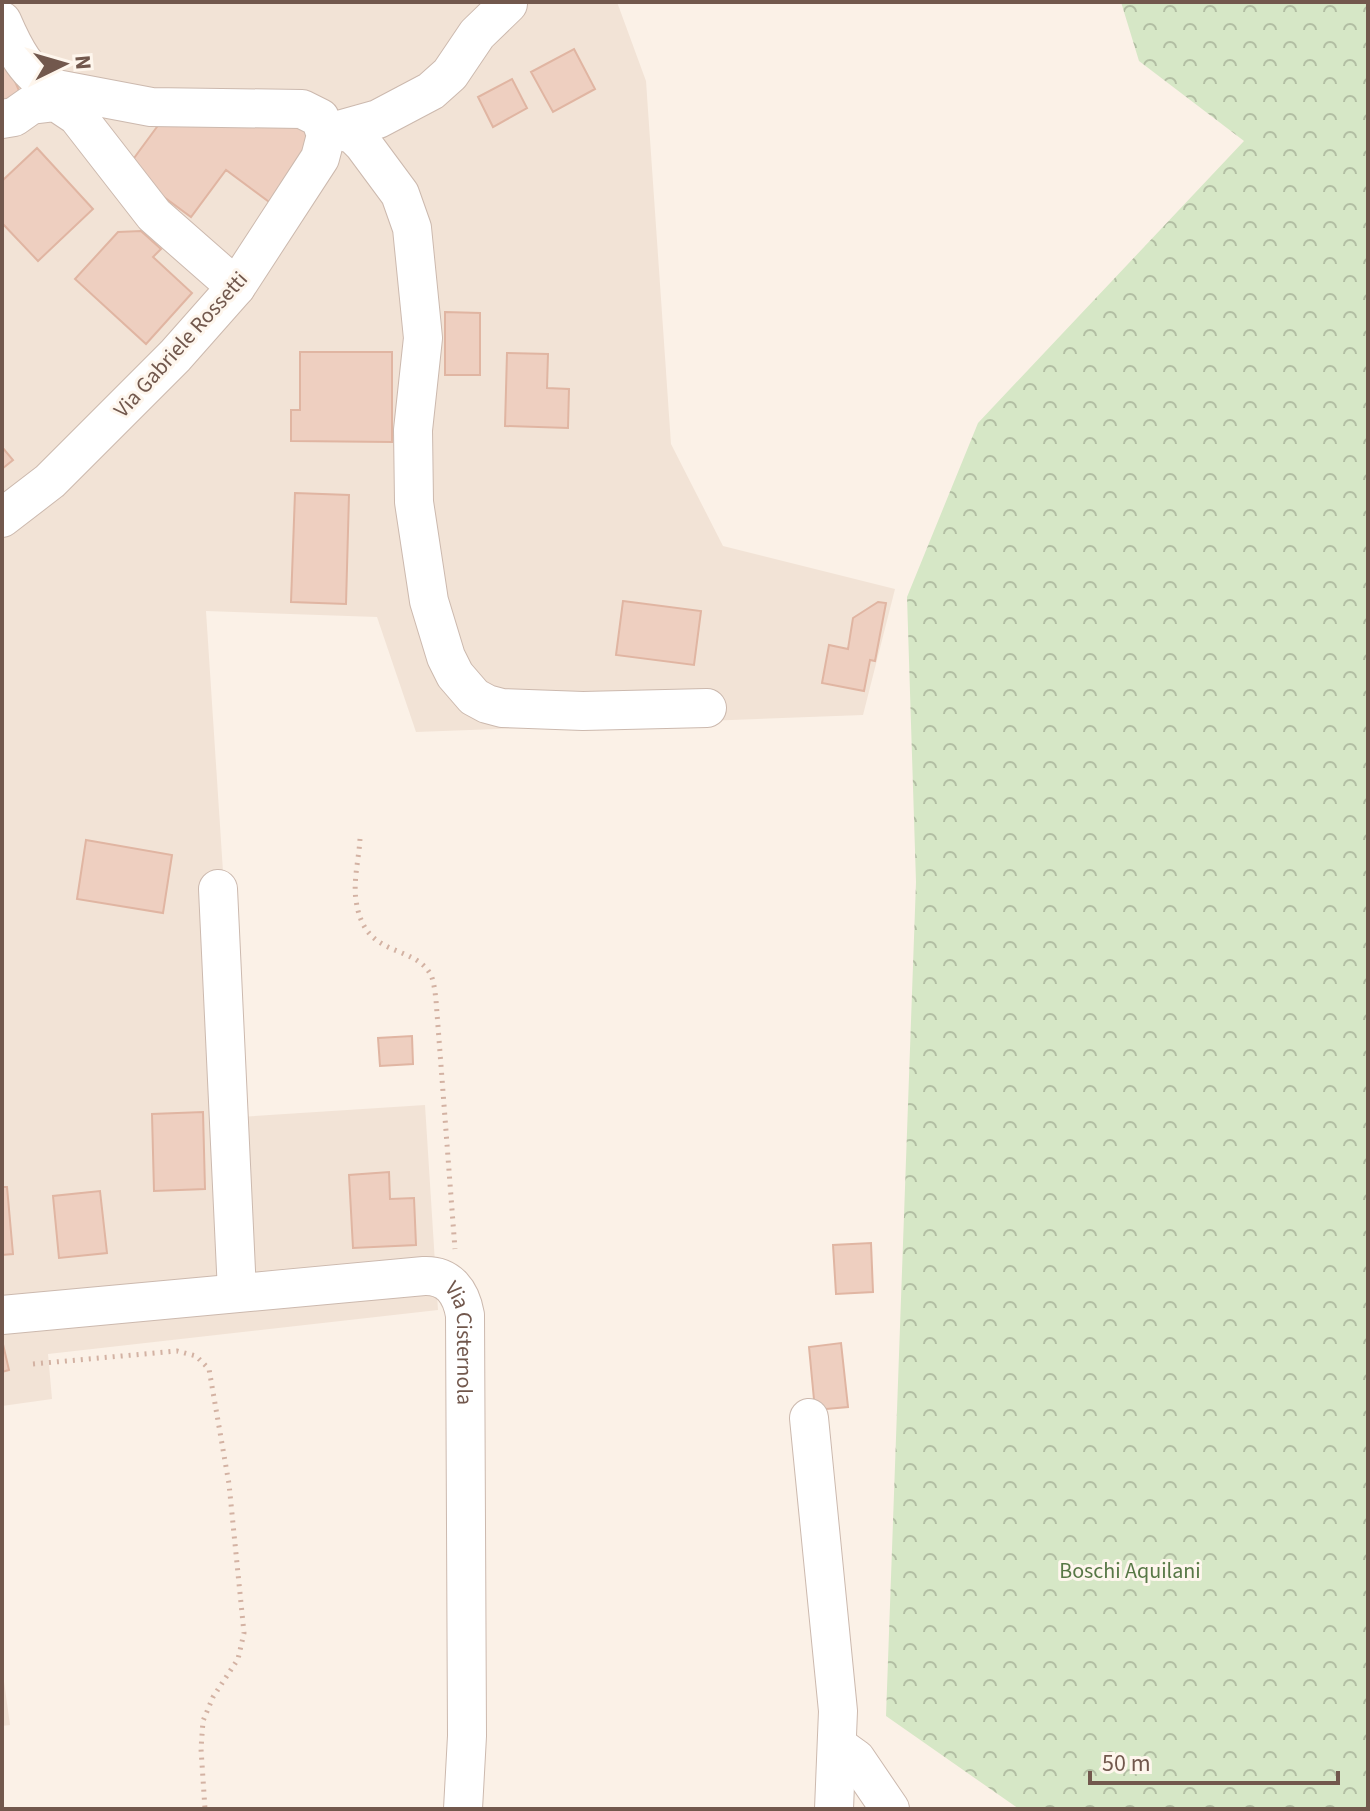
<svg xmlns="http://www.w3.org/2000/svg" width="1370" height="1811" font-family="'Source Sans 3',sans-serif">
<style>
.residential{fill:#f2e3d6}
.forest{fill:url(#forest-crowns)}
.building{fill:#eecfc0;stroke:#e0b5a2;stroke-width:2}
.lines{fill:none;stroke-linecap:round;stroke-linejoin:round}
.minor-casing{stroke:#ccb9ae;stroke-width:40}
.path{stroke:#d3b2a3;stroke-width:5;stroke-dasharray:2 6;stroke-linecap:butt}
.minor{stroke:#fff;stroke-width:38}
.labels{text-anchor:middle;stroke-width:6;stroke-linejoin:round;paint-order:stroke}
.street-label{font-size:22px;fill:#72584d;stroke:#fef6ed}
.park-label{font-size:22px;fill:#587846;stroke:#fef6ed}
</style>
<defs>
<pattern id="forest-crowns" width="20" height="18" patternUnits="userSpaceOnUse" patternTransform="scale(2)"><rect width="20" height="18" fill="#d6e7c6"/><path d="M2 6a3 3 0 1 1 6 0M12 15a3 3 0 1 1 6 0" fill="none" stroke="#b2bea3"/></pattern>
</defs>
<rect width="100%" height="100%" fill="#fbf1e7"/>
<!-- residential -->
<path class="residential" d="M 2,2 L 617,2 L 646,81 L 671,444 L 723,546 L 895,589 L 863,715 L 416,732 L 377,617 L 206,611 L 239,1117 L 425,1105 L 438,1310 L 48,1354 L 52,1399 L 2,1406 Z
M 2,1667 L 10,1725 L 2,1726 Z"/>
<!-- forest -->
<path class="forest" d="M 1121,2 L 1368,2 L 1368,1809 L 1019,1809 L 886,1716 L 916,882 L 907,597 L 978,423 L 1244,141 L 1139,61 Z"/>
<!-- building -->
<path class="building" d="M 574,49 L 595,89 L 553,112 L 531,72 Z
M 2,52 L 21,95 L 2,103 Z
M 512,79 L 527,108 L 493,127 L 478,97 Z
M 165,116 L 298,124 L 319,140 L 272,204 L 226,170 L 191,217 L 126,169 Z
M 37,148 L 93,209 L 38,261 L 2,223 L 2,181 Z
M 141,231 L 161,249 L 153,257 L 192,293 L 146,344 L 75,279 L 118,232 Z
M 445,312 L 480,313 L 480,375 L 445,375 Z
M 300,352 L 392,352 L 392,442 L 291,441 L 291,410 L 300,410 Z
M 507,353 L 548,354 L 547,388 L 569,389 L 568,428 L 505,426 Z
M 2,447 L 13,460 L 2,469 Z
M 295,493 L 349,495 L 346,604 L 291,602 Z
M 623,601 L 701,611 L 694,665 L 616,655 Z
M 878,602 L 886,603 L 875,661 L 870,660 L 864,691 L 822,683 L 829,645 L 848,649 L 853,618 Z
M 86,840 L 172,855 L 163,913 L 77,899 Z
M 412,1036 L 413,1064 L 380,1066 L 378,1038 Z
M 203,1112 L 205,1189 L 154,1191 L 152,1114 Z
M 389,1172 L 390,1199 L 414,1198 L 416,1245 L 353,1248 L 349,1175 Z
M 2,1187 L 7,1187 L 13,1254 L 2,1255 Z
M 100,1191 L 107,1253 L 59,1258 L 53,1196 Z
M 871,1243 L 873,1292 L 836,1294 L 833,1245 Z
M 2,1340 L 9,1370 L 2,1372 Z
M 841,1343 L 848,1407 L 815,1410 L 809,1347 Z"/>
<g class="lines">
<defs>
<g id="minor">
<path d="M 2,21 C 14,49 27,76 56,89 L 151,107 L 302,109 L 320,118 L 326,135 L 320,158 L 236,287 L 175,356 L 50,481 L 2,518"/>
<path d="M 2,119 L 14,117 L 31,105 L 56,102 L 77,116 L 154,215 L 236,287"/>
<path d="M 342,131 L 354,135 L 363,144 L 400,194 L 412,228 L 423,338 L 413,430 L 414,502 L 429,601 L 446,657 L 455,675 L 474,697 L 487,704 L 502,708 L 583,711 L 707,708"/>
<path d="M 328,133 L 378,119 L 431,91 L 450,74 L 477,34 L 508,4"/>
<path d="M 218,889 L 237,1292"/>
<path id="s1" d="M 2,1315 L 424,1276 C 449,1275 461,1292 465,1315 L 467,1736 L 463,1809"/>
<path d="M 809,1418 L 838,1711 L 834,1809"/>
<path d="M 838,1746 L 856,1759 L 890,1809"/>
</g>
</defs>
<!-- minor casing -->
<use href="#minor" class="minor-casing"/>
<!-- path -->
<path class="path" d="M 360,839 C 359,858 353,881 356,900 C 364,960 412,942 431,975 C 434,982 435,992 436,1000 L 455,1249
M 33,1364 L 177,1351 L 196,1356 L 209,1369 L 229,1484 L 244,1633 L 238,1659 L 213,1697 L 203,1721 L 201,1749 L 205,1809"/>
<!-- minor -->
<use href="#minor" class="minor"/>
</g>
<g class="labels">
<!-- street labels -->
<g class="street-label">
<text transform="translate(180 344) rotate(-48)" y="8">Via Gabriele Rossetti</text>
<text dy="8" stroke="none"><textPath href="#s1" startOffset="514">Via Cisternola</textPath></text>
</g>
<!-- park labels -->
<g class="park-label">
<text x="1130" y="1578">Boschi Aquilani</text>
</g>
</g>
<!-- border -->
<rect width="1370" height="1811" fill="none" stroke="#72584d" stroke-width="8"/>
<!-- north arrow -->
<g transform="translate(64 64) rotate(85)" stroke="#fef6ed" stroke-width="6" paint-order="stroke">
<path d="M0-6L14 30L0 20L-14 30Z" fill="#72584d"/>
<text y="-12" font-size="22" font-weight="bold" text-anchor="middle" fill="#72584d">N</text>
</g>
<!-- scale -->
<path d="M1090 1771v12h248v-12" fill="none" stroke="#72584d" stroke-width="4"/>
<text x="1102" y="1771" font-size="24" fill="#72584d" stroke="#fef6ed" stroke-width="6" paint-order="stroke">50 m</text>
</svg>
